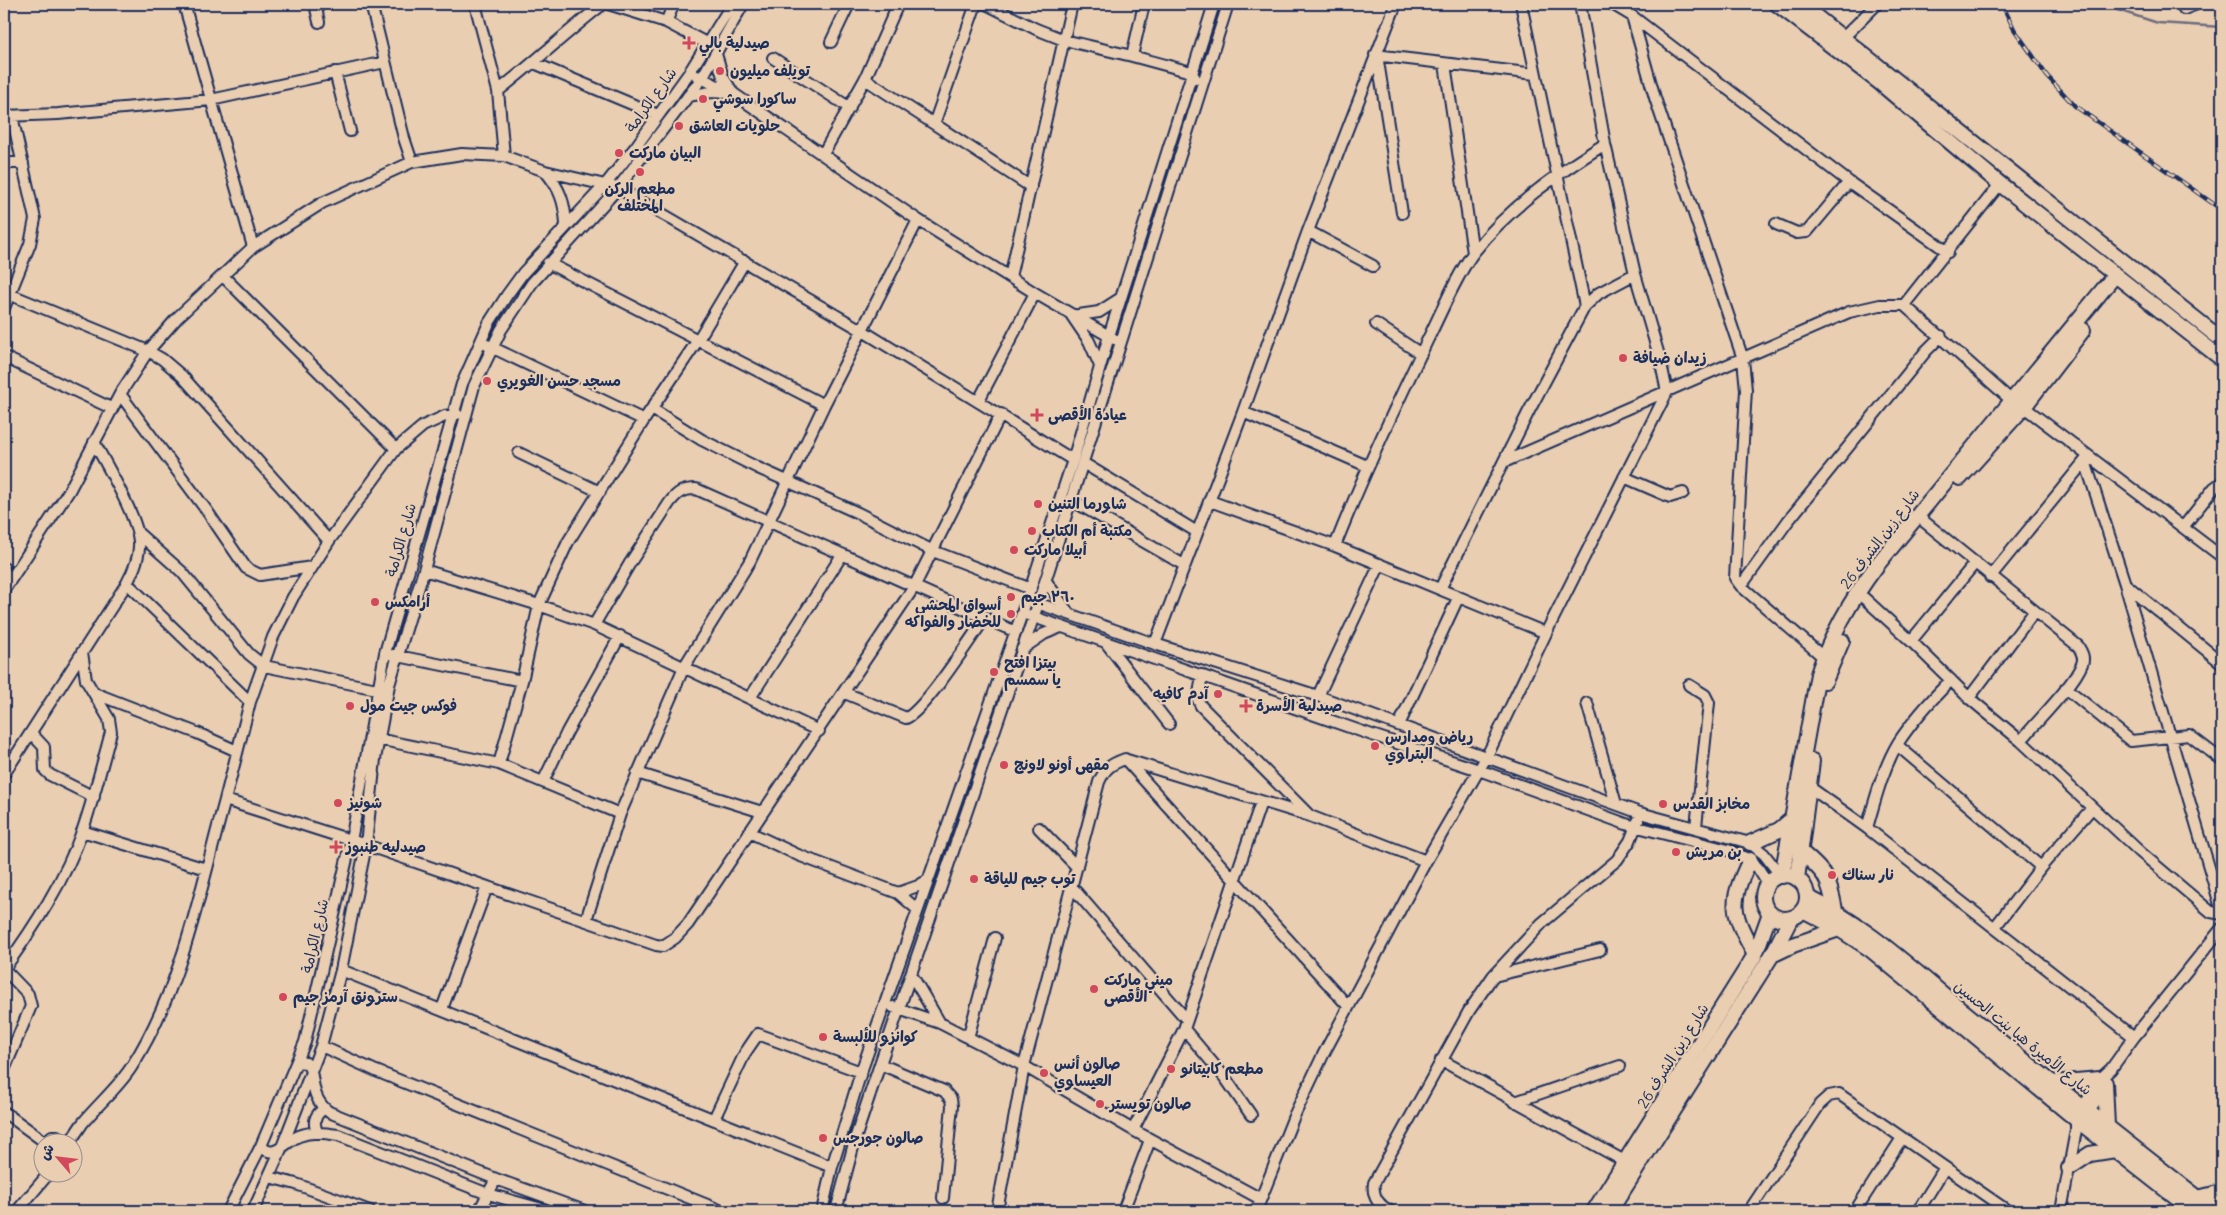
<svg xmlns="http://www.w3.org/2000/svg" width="2226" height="1215" font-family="Delius,'Playpen Sans Arabic',sans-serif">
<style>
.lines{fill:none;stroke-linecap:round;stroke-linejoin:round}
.stream{stroke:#6d6d7f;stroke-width:2.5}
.minor-casing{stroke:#1b2f5e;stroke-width:14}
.major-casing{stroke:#1b2f5e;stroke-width:18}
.minor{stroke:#eaceb1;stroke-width:10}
.major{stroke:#eaceb1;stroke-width:14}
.rail-casing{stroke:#1b2f5e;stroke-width:4.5}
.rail{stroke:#eaceb1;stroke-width:2.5;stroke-dasharray:8;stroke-linecap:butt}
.poi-dot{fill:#d1495b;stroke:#eaceb1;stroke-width:2}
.labels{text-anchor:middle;stroke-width:4.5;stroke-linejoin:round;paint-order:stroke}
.poi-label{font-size:15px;font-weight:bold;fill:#1b2f5e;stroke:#eaceb1;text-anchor:start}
.street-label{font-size:15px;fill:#1b2f5e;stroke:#eaceb1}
</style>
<rect width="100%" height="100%" fill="#eaceb1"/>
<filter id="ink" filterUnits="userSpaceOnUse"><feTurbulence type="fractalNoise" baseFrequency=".02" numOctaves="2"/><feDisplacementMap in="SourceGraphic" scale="10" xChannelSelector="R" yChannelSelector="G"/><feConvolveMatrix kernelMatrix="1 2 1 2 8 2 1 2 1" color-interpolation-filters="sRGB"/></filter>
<g filter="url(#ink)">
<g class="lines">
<!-- stream -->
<path class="stream" d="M 2099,4 L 2158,23 L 2222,27"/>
<defs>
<path id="minor" d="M 184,4 L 253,247
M 315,4 L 319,22
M 371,4 L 404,138 L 412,162
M 475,4 L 498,91
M 608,4 L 666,22 L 708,44
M 986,4 L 1036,29 L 1064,40 L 1132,56 L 1191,72 L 1195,78
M 1521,4 L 1585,306
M 1612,4 L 1632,16 L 1849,182 L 1948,252
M 2184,9 L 2197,4
M 1632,16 L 1655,98 L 1743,359 L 1746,390 L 1735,578 L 1741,586 L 1829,662
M 666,22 L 674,4
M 1844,37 L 1877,4
M 831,42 L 849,4
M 716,54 L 723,77 L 733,93
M 1375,55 L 1535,74
M 1377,55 L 1402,213
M 1132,56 L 1144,4
M 773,58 L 850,108
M 534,63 L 658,115
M 1445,64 L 1473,253
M 335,72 L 350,131
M 697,76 L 734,94 L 918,220 L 1035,293 L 1114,339
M 865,79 L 1031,187
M 688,96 L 711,92 L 728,93
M 4,116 L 58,114 L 211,100 L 385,62
M 934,124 L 976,4
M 823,154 L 865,79 L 898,4
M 504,156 L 498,91 C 534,63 567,32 603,4
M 4,163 L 23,163
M 545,171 C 560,188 565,203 566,225
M 1776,224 L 1797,233 L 1807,232 L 1849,182
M 1308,231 L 1373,266
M 548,263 L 824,405
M 223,276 L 396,449
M 1010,277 L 1072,4
M 4,292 L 148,351 L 162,359 L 182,376 L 329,541
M 1904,305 L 2012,401 L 2024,407 L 2222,557
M 4,308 L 30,244 L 35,219 L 12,116
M 1376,324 L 1421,354
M 487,345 L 644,420
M 4,357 L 111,408
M 1100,366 L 1089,341 L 1072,316 L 1099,312 L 1121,298
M 120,394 L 207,511 L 246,568 L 260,575 L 312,567
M 979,400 L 1035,293
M 652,409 L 702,440 L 758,468 L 858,513 L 933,551 L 1031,589
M 519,453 L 600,492
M 2085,461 L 2125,584 L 2222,911
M 1504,462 L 1849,312 L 1880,305 L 1904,305 L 2000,184
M 1083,463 L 1197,532
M 1367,466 L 1243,412 L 1308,231 L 1396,4
M 1624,477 L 1670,497 L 1683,493
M 1071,500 L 1184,565
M 1210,501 L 1335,546
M 1916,515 L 2078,646 C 2081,651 2085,657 2082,664 C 2074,685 2036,722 2021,741
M 2184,526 L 2214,488 L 2222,482
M 138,533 L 182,572 L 249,654 L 264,666 L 377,689
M 4,568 L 8,582
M 424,570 L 539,605 L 594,625 L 819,731
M 1990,577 L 2088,457
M 1046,581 L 1069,614
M 127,583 L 250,702
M 2125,584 L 2222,663
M 1741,586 L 1788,521 L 1926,351 L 1941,336
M 1440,589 L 1529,411 L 1585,306 L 1599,293 L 1635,274
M 4,590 L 69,491 L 120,394 L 148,351 L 178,317 L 253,247 L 322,203 L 412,162 L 462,154 L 504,156 L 545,171 L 618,188 L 863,331 L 1073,460
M 1864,598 L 1911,641 L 1969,698 L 2021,741 L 2140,852 L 2211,912 L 2222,914
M 1034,602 L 1155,644 L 1318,696 L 1640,813 L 1750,843 L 1764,854 L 1781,876
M 1028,615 L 1372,735 L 1479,770 L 1626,824 L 1728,850 L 1750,860 L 1758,868 L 1768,884
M 594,625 L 630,563 L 670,502 C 678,492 683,489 696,489 L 1016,632
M 1546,633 L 1335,546 C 1363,475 1395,407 1428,339 C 1441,313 1457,274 1474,252 C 1509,207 1557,174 1605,144
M 1911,641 L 1975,563
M 1107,644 L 1169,724
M 1155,644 L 1243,412
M 1022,649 L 1044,634 L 1061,627
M 393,655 L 522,681
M 1202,675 L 1198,700 L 1201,706 L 1308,814
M 1689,685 L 1705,695 L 1709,703 L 1696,827
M 2066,688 L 2131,741 L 2189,735 L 2222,760
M 94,693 L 197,733 L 237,751
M 845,693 L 906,718 C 925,710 971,638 985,618
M 1318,696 L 1380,564
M 750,698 L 842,555
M 1969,698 L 2034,612
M 1587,703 L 1616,804
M 1399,725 L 1458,598
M 31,733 L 44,747 L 45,770 L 50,775 L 94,797
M 378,739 L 499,764 L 620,814
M 1897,745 L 2041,867
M 1127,760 L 1310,816 L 1426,861
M 499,764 L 522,681 L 539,605 L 568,542 L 644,420 L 698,340 L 745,261
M 637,773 L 762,812
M 4,774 L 127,583 C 133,572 140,555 139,542 C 138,518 106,464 94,442
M 543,782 L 567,732 L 620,636
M 1808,786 L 1867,828 L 2134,1037
M 225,800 L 250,702 L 273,637 L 293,597 L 329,541 L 396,449 L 423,426 L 445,416 L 457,414
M 1039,828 L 1077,867
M 1867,828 C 1875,800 1883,768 1898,743 C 1913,720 1931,700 1951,680
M 82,831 L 206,869
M 749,832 L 798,855 L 898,893 L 918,910
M 1072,887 L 1187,1020
M 898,893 L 918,886 L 928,880
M 586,920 L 620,814 L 684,667 L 750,561 L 824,405 L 918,220
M 1995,927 L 2041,867 L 2092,808
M 4,969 C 35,926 65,880 83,829 C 94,797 102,765 111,732 L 109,719 L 86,680 L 82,652
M 4,969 L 28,994 L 31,1006 L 4,1070
M 341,970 L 832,1167
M 911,974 L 940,1023
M 1494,976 L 1600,950
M 893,1007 L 940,1023 L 1024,1066 L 1133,1130 L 1259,1198
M 442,1009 L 487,887
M 1184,1029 L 1226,1079 L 1251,1115
M 968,1038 L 995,938
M 321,1046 L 376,1071 L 722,1211
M 1441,1060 L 1626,1162
M 297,1062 L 306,1063 C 317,1072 307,1096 329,1112 L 496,1179 L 585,1211
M 880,1064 L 944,1091 L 951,1099 L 952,1106 L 943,1198
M 1515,1102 L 1620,1066
M 4,1112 L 45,1142
M 2086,1118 L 2104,1085
M 714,1119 L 745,1053 L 758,1034 L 861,1072
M 1133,1130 L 1184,1029 L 1261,802
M 318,1133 C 312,1123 315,1114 324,1109
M 45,1142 L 52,1136 L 57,1136 L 67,1142
M 70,1142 C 74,1136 78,1130 82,1124 C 98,1104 119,1087 132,1066 C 183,985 200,890 225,800 L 366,845 L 656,945 L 663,946 L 675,938 L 688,924 L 914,587 L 1001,414
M 261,1146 C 274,1161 286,1141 299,1136 C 312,1131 325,1133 338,1135 L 488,1194 L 549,1211
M 269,1177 L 296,1184 L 370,1211
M 17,1211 L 50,1172
M 228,1211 L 261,1146 L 305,1042 L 351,841 L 385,653 L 462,384 L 489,323 L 507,295 L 523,273 L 605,185 L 637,145 L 689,73 L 732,4
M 253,1211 L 282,1147 L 321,1046 L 341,970 L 366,845 L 375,759 L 389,685 L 424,570 L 474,386 L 501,330 L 532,283 L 618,188 L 702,78 L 743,4
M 479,1211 L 496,1179
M 822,1211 L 832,1167 L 861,1072 L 1027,599 L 1073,460 L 1109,336 L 1214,4
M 836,1211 L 856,1136 L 880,1064 L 1038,604 L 1228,4
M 997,1211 L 1024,1066 L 1099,782 C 1105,768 1111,764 1125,759 L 1348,1006
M 1123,1211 L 1150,1140
M 1256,1211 L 1294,1116 L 1323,1055 L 1426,861 L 1487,756 L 1546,633 L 1667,392 L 1660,359 L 1635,274 L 1605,144 L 1580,4
M 1390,1211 C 1378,1205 1372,1196 1374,1183 L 1469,1011 L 1493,976 L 1542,923 L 1617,860 L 1630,841 L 1638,821
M 1749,1211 L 1820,1104 L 1829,1096 L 1839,1094 L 2008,1211
M 1855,1211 L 1902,1138
M 1918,1211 L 1944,1169
M 2061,1211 L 2076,1130 L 2076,1119 L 2100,1079 L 2111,1069 L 2134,1037 L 2222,928"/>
<path id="major" d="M 1777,4 L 1879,82 L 2000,184 L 2222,359
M 1800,4 L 2222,340
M 1960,478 L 2024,407 L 2083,330
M 1825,681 L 1842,641
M 1750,843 L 1779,830 L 1793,818
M 1801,852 C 1826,873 1829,878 1835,910
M 1750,860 C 1728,905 1732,912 1755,955
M1763 897a22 22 0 1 1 44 0a22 22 0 1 1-44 0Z
M 1782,876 L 1818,674 C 1831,635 1853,597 1877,565 L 2115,275
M 1797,879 L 1812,761
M 1807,897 C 1867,925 1917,974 1968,1015 C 2050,1082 2132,1147 2215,1211
M 1803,910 L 1839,929 L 1870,949 L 2082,1124 L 2193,1211
M 1772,955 L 1793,945 L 1839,929
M 2052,1083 L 2100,1079
M 2105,1083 L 2107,1126
M 2069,1168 L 2090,1154 L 2115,1150
M 2198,1198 L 2222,1192
M 1594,1211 L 1755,955 L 1770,913
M 1610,1211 L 1772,955 L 1791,918"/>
</defs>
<!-- minor casing -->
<use href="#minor" class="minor-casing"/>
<!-- major casing -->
<use href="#major" class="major-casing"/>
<!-- minor -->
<use href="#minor" class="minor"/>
<!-- major -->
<use href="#major" class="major"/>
<defs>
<path id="rail" d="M 2002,4 L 2014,29 L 2047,76 L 2075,106 L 2222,210"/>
</defs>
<!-- rail casing -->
<use href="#rail" class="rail-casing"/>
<!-- rail -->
<use href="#rail" class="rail"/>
</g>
</g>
<!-- markers -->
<g class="poi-dot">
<path d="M686.5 35.5h5v5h5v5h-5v5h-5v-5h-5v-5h5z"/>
<circle cx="720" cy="71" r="5"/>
<circle cx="703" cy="99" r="5"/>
<circle cx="679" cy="126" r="5"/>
<circle cx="619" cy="153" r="5"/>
<circle cx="640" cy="172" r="5"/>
<circle cx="1623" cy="358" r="5"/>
<circle cx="487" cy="381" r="5"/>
<path d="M1034.5 407.5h5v5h5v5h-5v5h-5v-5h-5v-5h5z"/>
<circle cx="1038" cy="504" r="5"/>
<circle cx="1032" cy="531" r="5"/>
<circle cx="1014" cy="550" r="5"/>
<circle cx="1011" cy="597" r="5"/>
<circle cx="375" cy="602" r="5"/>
<circle cx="1011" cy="614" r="5"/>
<circle cx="994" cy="672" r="5"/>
<circle cx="1218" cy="694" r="5"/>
<circle cx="350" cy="706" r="5"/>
<path d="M1243.5 698.5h5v5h5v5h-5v5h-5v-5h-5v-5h5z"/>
<circle cx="1375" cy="746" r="5"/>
<circle cx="1004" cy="765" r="5"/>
<circle cx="338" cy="803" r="5"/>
<circle cx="1663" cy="804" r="5"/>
<path d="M333.5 839.5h5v5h5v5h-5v5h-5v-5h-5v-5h5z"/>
<circle cx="1676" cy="852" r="5"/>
<circle cx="1832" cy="875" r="5"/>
<circle cx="974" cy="879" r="5"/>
<circle cx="1094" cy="989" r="5"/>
<circle cx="283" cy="997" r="5"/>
<circle cx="823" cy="1037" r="5"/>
<circle cx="1171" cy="1069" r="5"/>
<circle cx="1044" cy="1073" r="5"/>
<circle cx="1100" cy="1104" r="5"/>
<circle cx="823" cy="1138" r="5"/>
</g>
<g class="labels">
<!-- poi labels -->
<g class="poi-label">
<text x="699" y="48">صيدلية بالي</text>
<text x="730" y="76">تويلف ميليون</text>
<text x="713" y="104">ساكورا سوشي</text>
<text x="689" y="131">حلويات العاشق</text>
<text x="629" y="158">البيان ماركت</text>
<text x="640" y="194" text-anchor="middle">مطعم الركن<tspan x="640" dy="17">المختلف</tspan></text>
<text x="1633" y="363">زيدان ضيافة</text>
<text x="497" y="386">مسجد حسن الغويري</text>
<text x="1048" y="420">عيادة الأقصى</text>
<text x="1048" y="509">شاورما التنين</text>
<text x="1042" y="536">مكتبة أم الكتاب</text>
<text x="1024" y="555">أبيلا ماركت</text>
<text x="1021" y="602">٣٦٠ جيم</text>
<text x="385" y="607">أرامكس</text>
<text x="1001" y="610" text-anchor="end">أسواق المحشي<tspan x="1001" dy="17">للخضار والفواكه</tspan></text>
<text x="1004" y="668">بيتزا افتح<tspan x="1004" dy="17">يا سمسم</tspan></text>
<text x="1208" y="699" text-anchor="end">آدم كافيه</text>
<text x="360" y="711">فوكس جيت مول</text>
<text x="1256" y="711">صيدلية الأسرة</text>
<text x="1385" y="742">رياض ومدارس<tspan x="1385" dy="17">البتراوي</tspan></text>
<text x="1014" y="770">مقهى أونو لاونج</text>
<text x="348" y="808">شونيز</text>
<text x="1673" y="809">مخابز القدس</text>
<text x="346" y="852">صيدليه طنبوز</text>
<text x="1686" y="857">بن مريش</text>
<text x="1842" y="880">نار سناك</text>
<text x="984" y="884">توب جيم للياقة</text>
<text x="1104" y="985">ميني ماركت<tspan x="1104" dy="17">الأقصى</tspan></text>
<text x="293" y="1002">سترونق آرمز جيم</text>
<text x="833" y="1042">كوانزو للألبسة</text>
<text x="1054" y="1069">صالون أنس<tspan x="1054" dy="17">العيساوي</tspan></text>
<text x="1181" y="1074">مطعم كابيتانو</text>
<text x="1110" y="1109">صالون تويستر</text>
<text x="833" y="1143">صالون جورجس</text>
</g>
<!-- street labels -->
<g class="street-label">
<text transform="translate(651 100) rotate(-54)" y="5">شارع الكرامة</text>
<text transform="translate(1880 539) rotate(-53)" y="5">شارع زين الشرف 26</text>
<text transform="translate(401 540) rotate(-74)" y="5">شارع الكرامة</text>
<text transform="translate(315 936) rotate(-77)" y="5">شارع الكرامة</text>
<text transform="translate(2023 1038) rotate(39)" y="5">شارع الأميرة هيا بنت الحسين</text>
<text transform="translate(1673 1056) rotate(-58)" y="5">شارع زين الشرف 26</text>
</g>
</g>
<!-- margin -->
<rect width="2226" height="1215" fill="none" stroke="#eaceb1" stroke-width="20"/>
<rect x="10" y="10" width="2206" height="1195" fill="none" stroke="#1b2f5e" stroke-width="2" filter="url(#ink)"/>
<!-- north arrow -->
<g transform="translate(58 1158) rotate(298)"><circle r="24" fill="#eaceb1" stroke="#978e90"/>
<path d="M0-4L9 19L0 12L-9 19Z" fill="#d1495b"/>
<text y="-8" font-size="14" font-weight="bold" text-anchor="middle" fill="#1b2f5e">ش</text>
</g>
</svg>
